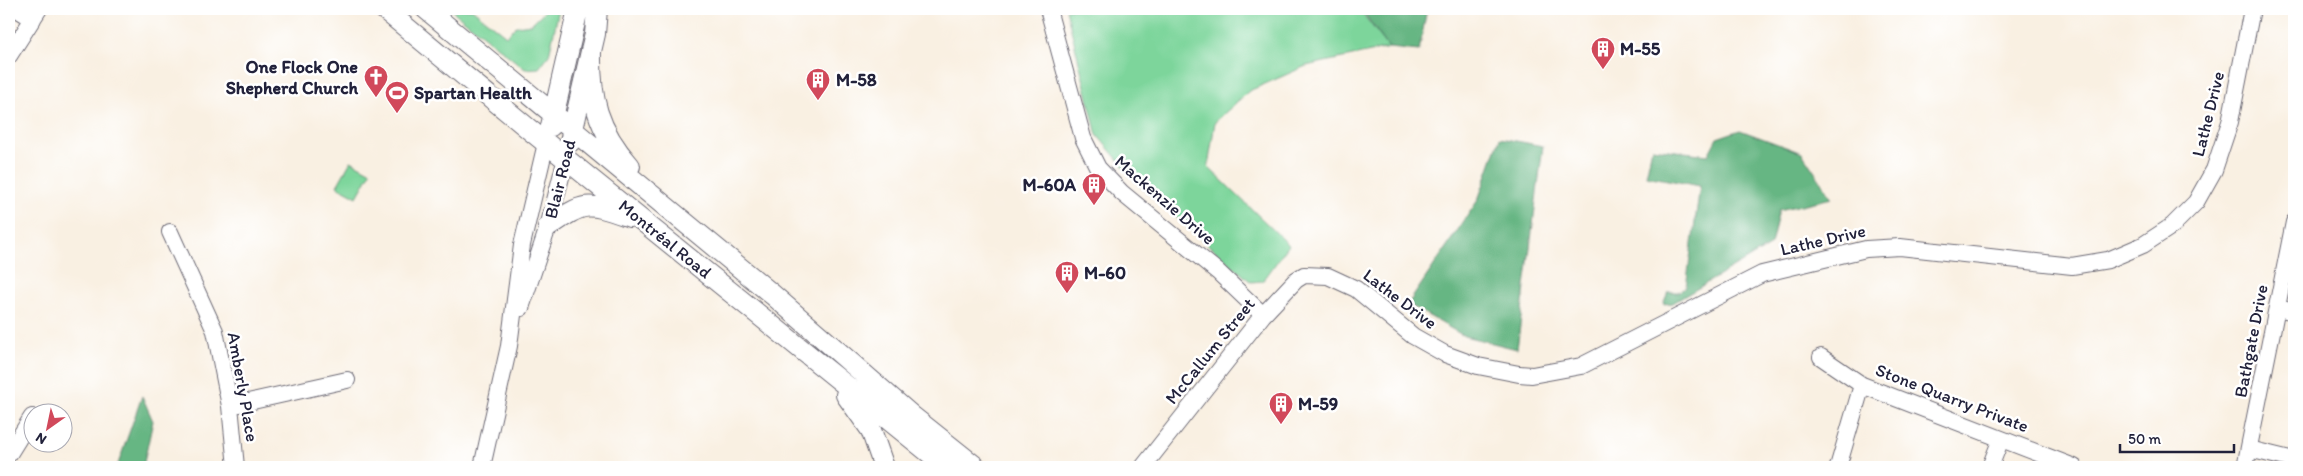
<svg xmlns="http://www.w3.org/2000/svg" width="2303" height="476" font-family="Itim,sans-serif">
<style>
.green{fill:#7dd59b;stroke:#507c6b}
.forest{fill:#66b683;stroke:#446c5f}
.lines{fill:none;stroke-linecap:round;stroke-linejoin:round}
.minor-casing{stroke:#6d6a75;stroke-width:18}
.major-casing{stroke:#6d6a75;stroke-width:22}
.minor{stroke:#fff;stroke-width:16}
.major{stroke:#fff;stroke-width:20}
.labels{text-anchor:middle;stroke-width:5;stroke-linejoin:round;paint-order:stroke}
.poi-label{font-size:18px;font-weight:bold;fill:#22223b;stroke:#fff;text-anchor:start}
.street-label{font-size:18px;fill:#22223b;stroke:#fff}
</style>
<rect width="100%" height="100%" fill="#fff"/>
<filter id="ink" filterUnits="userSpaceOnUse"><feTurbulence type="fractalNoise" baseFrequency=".02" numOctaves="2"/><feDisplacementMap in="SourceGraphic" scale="10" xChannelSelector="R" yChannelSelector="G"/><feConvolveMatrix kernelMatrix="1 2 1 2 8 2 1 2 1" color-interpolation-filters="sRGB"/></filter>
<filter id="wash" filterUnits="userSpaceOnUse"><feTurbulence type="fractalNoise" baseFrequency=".0096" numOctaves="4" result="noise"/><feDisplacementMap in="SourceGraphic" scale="20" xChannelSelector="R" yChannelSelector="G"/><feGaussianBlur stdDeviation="1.12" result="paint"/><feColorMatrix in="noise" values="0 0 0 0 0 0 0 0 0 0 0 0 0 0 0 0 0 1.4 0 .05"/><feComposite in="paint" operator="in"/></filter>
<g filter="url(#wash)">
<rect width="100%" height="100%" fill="#f9f0e2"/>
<!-- green -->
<path class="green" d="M 450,9 L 472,9 L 506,36 L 516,26 L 531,24 L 547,9 L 559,9 L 549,55 L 539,68 L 525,69 Z
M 1066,9 L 1359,9 L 1389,48 L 1306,66 L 1249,91 L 1215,122 L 1208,167 L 1289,245 L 1263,281 L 1251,282 L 1140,186 L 1097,135 Z
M 351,161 L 371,172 L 357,197 L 337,186 Z"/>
<!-- forest -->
<path class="forest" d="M 1361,9 L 1427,9 L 1419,51 L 1389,48 Z
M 1740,130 L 1802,153 L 1832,198 L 1779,210 L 1771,245 L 1673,303 L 1663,304 L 1668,292 L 1678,292 L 1686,287 L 1700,186 L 1646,176 L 1652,148 L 1708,155 L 1717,138 Z
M 1500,138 L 1543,146 L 1517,349 L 1464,336 L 1408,304 L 1478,200 Z
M 142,396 L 153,421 L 143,467 L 117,467 Z"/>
</g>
<g filter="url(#ink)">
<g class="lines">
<defs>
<path id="minor" d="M 17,9 L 33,19
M 1048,9 L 1083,138 L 1098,168 L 1122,193 L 1218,272 L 1263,315
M 9,56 L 39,9
M 170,232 L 215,331 L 230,406 L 236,467
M 521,308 L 548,227 L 566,158
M 2278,308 L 2294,312
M 1821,357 L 1862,385 L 2074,467
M 230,406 L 347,380
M 2249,449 L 2294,460
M 9,454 L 32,417
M 482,467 L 509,346 L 522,245 L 546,143
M 1143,467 L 1263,315 L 1296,280 L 1304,275 L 1328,276 L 1356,289 L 1413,336 L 1445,354 L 1478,366 L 1519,374 L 1532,375 L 1581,366 L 1762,274 L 1866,249 L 1900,247 L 2072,266 L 2108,260 L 2143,245 L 2172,226 L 2196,202 L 2214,170 L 2230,122 L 2252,9
M 1838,467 L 1862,385
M 1990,467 L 2001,439
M 2245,467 L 2294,222"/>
<path id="major" d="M 384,9 L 530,130 L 947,467
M 426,9 L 773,295 L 912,416 L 976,467
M 591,50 C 590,98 597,129 630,166
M 551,126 L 578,9
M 570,142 L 595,34 L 597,9
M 548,227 C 586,201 586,202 630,217
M 846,395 L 871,430 L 884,467"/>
</defs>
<!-- minor casing -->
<use href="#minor" class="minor-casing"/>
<!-- major casing -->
<use href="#major" class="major-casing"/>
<!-- minor -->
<use href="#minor" class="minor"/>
<!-- major -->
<use href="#major" class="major"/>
</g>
</g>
<!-- icons -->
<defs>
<symbol id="building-pin" viewBox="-11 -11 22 30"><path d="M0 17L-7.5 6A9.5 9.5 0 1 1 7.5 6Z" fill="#d1495b" stroke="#fff"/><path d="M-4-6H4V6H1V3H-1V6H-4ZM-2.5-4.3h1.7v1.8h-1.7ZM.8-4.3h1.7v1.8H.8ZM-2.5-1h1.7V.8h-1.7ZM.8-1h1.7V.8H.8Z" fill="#fff"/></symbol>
<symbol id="church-pin" viewBox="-11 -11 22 30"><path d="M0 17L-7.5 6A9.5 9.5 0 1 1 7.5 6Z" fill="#d1495b" stroke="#fff"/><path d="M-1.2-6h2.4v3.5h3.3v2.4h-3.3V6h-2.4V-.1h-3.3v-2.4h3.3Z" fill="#fff"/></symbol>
<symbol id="stadium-pin" viewBox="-11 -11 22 30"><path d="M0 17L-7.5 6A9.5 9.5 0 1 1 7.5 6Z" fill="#d1495b" stroke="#fff"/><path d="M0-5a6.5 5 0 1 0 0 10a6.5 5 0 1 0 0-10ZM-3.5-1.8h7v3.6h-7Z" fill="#fff"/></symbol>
</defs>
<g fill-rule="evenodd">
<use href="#building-pin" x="1589" y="35" width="28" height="38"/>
<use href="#church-pin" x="362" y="63" width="28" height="38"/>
<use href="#building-pin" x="804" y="66" width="28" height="38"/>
<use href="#stadium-pin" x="383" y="79" width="28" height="38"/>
<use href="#building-pin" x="1080" y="171" width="28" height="38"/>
<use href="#building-pin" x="1053" y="259" width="28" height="38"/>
<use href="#building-pin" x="1267" y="390" width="28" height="38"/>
</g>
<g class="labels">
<!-- poi labels -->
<g class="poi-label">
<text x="1620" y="55">M-55</text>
<text x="358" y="73" text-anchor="end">One Flock One<tspan x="358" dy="21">Shepherd Church</tspan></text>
<text x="836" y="86">M-58</text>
<text x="414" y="99">Spartan Health</text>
<text x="1076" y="191" text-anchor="end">M-60A</text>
<text x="1084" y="279">M-60</text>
<text x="1298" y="410">M-59</text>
</g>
<!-- street labels -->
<g class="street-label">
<text transform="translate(2208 114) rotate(-76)" y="6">Lathe Drive</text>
<text transform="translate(560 179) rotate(-76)" y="6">Blair Road</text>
<text transform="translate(1165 200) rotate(41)" y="6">Mackenzie Drive</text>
<text transform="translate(665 239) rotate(39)" y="6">Montréal Road</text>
<text transform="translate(1823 240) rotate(-13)" y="6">Lathe Drive</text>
<text transform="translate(1400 299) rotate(37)" y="6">Lathe Drive</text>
<text transform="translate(2251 341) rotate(-79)" y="6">Bathgate Drive</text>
<text transform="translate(1210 351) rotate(-51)" y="6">McCallum Street</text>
<text transform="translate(243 387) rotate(80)" y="6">Amberly Place</text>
<text transform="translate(1952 398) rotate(21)" y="6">Stone Quarry Private</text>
</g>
</g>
<!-- margin -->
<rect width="2303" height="476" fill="none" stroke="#fff" stroke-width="30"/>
<!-- north arrow -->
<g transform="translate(48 428) rotate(213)"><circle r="24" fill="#ffffff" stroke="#a7a7b1"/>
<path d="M0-4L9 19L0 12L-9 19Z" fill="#d1495b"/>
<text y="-8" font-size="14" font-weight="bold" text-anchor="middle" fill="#22223b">N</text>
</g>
<!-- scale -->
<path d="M2120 444v8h114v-8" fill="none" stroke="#22223b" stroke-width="2.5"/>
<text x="2128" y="444" font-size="15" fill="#22223b" stroke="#ffffff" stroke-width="4" paint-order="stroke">50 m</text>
</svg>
